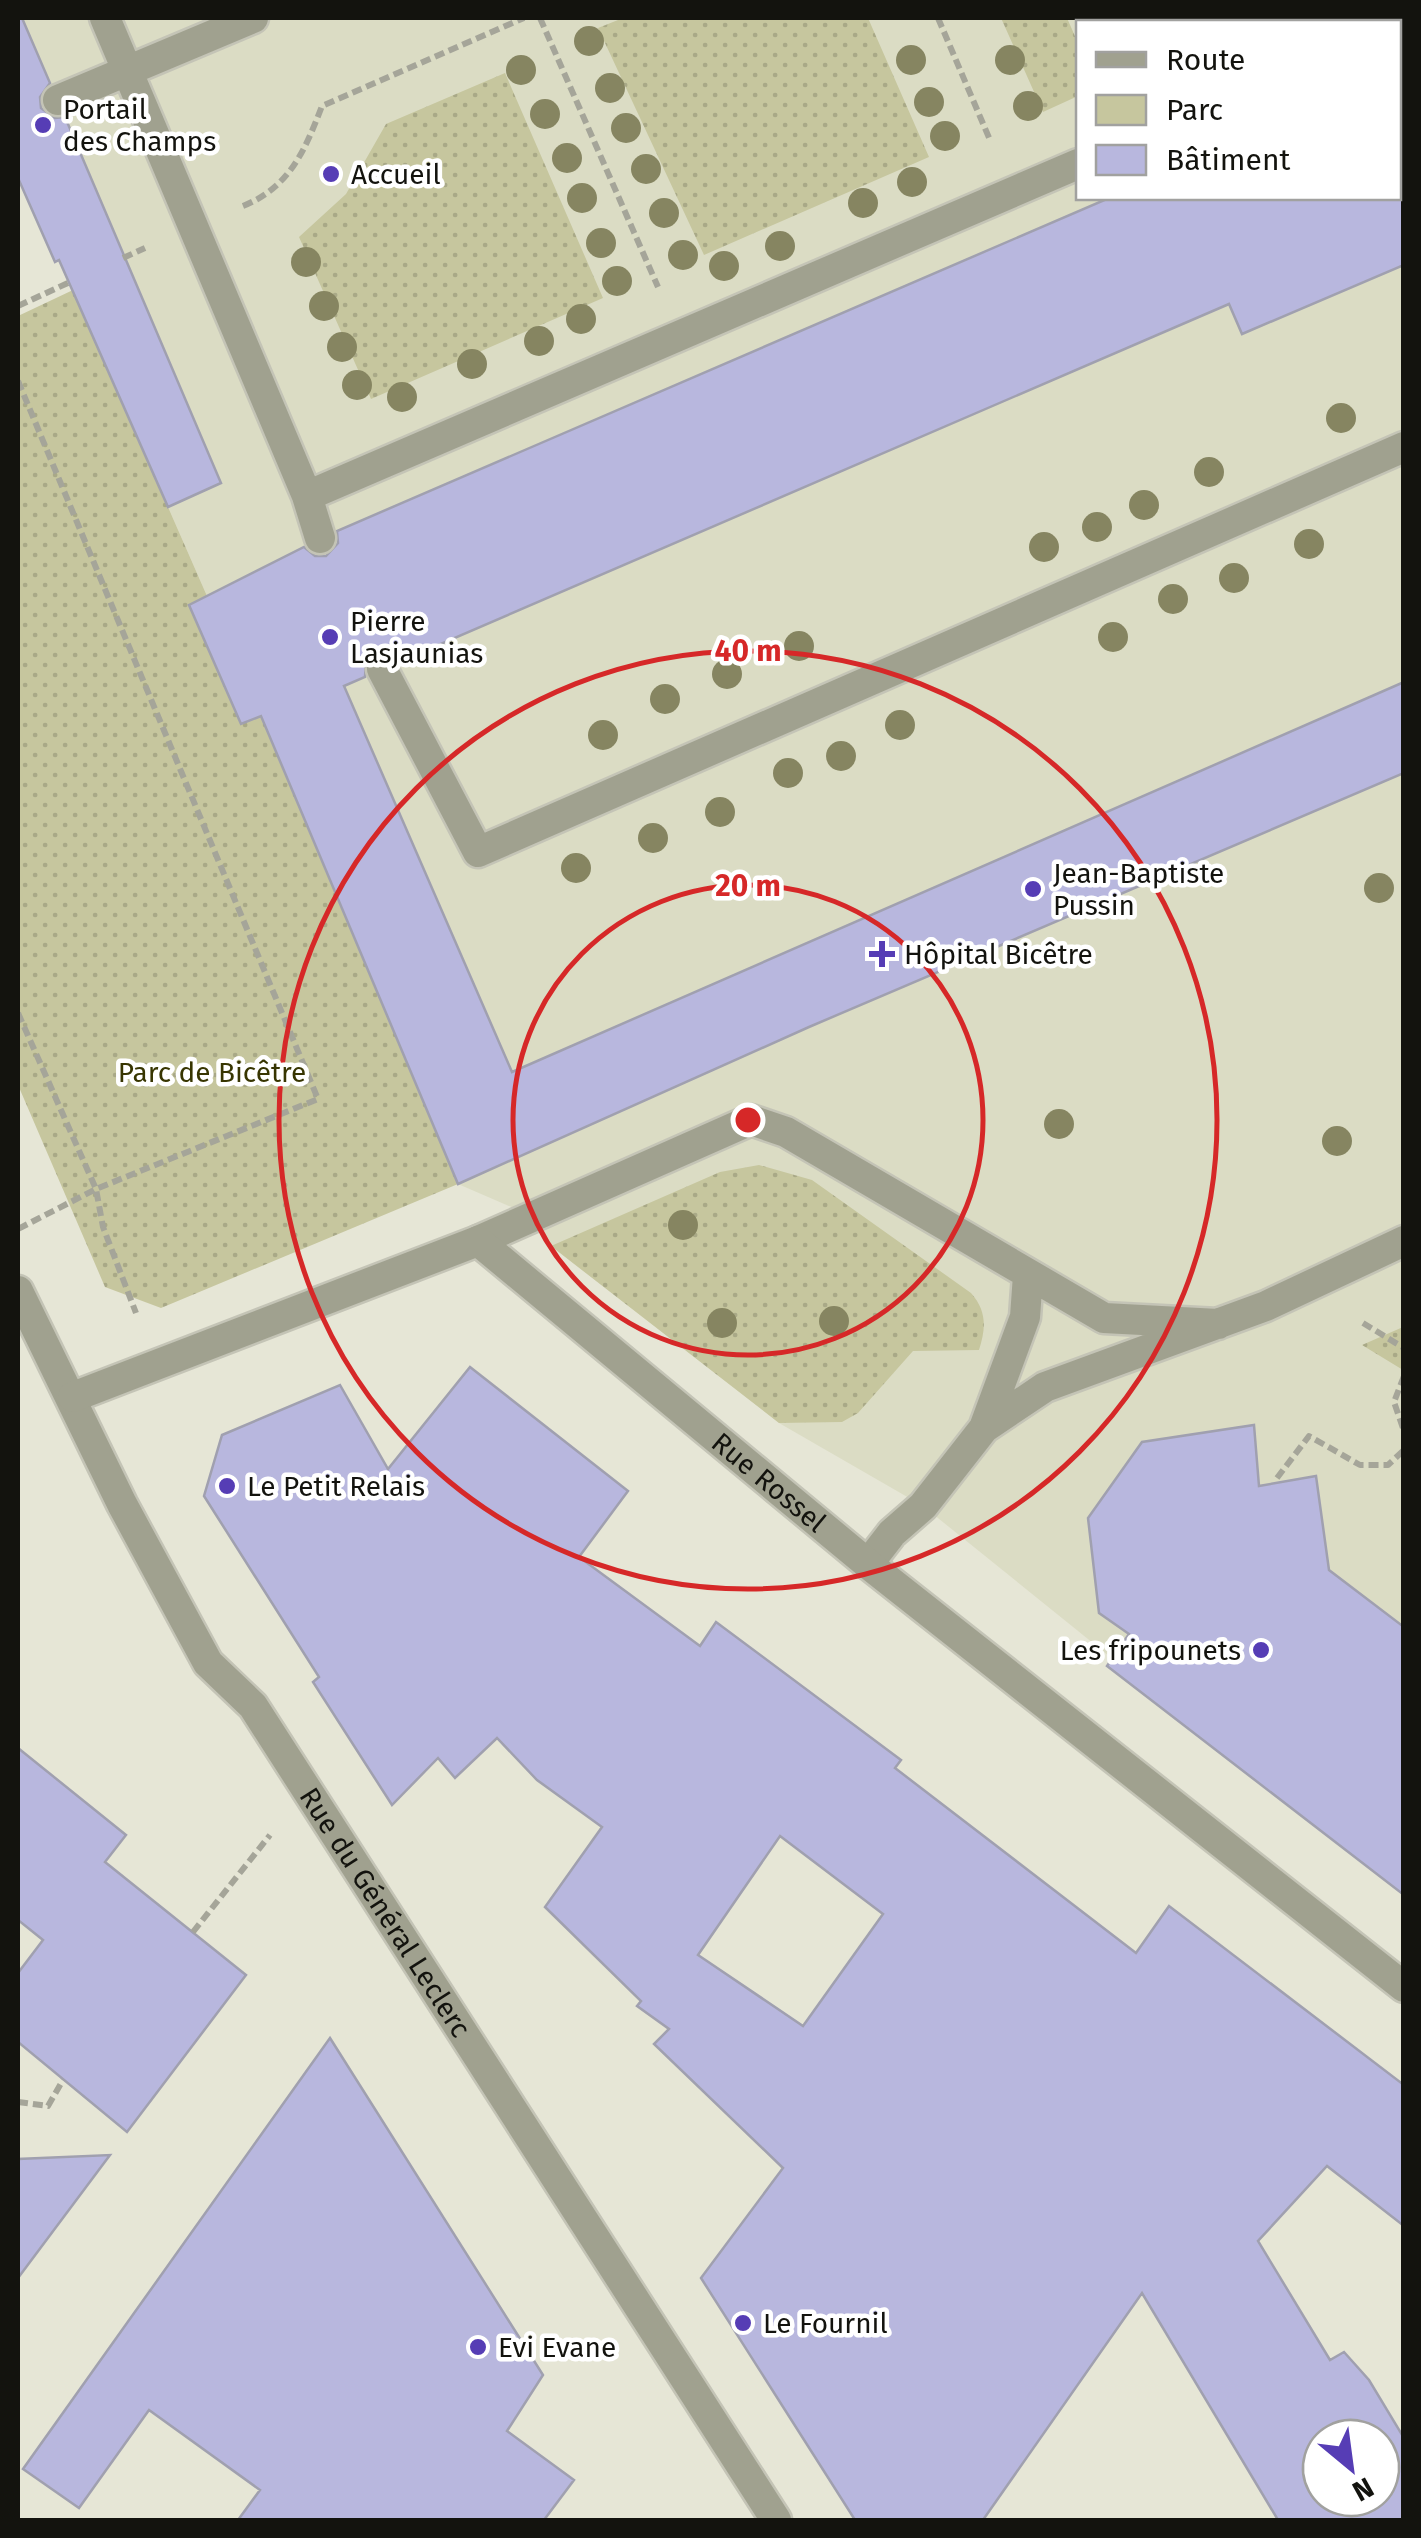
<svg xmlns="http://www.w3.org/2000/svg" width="1421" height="2538" font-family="'Fira Sans',sans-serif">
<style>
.built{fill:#dbdcc4;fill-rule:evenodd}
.green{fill:url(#green-dots)}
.building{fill:#b8b7de;stroke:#a0a0af;stroke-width:2.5;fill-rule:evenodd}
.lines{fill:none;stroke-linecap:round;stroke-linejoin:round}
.lane-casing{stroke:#c4c4b6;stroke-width:35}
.street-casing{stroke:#c4c4b6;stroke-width:35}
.path{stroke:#a5a599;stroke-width:6;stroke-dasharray:10 5;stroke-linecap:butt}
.lane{stroke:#a0a18f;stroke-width:30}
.street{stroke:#a0a18f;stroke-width:30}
.tree{fill:#868561}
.ring{fill:none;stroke:#d62828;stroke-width:5}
.poi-dot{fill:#563db5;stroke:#fff;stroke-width:4}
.labels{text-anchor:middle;stroke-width:9;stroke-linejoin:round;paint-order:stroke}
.poi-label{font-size:28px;fill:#13130e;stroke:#fff;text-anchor:start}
.park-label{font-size:28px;fill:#373501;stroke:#fff}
.street-label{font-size:28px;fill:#13130e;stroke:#fff}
.centre{fill:#d62828;stroke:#fff;stroke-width:5}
.ring-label{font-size:30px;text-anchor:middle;font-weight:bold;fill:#d62828;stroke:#fff;stroke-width:9;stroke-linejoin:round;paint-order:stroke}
</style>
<defs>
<pattern id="green-dots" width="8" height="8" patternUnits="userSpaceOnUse" patternTransform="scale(2.5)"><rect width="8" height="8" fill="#c6c69e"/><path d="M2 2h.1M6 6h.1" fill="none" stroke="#a9a987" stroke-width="1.8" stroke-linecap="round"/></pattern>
</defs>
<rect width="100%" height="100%" fill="#e6e6d6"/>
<!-- built -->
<path class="built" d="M 18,18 L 1403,18 L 1403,1893 L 923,1506 L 779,1423 L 551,1246 L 530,1215 L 458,1184 L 261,716 L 241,724 L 189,605 L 207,596 L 60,260 L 55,262 L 18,178 ZM 1078,22 L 1398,22 L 1398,198 L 1078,198 Z"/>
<!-- green -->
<path class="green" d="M 623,18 L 868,18 L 929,157 L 704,255 L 598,28 Z
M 1001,18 L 1067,18 L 1078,43 L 1078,96 L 1043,112 Z
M 505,73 L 603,298 L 371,399 L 299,237 L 346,194 L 386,124 Z
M 73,290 L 207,596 L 189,606 L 241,723 L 261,716 L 458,1184 L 161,1308 L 105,1287 L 18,1085 L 18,316 Z
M 759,1165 L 812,1180 L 971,1293 C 987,1311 986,1328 979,1350 L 913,1351 L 858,1413 L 842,1422 L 779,1423 L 551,1246 L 720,1172 Z
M 1403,1327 L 1403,1370 L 1362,1345 Z"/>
<!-- building -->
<path class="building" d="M 18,18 L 22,18 L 50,83 L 40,97 L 41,108 L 55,118 L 65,117 L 221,483 L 168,507 L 59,260 L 55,262 L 18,178 Z
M 1109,198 L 1404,198 L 1404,265 L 1242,334 L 1229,304 L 399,662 L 391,653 L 374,652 L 366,660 L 365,677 L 344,686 L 512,1072 L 1404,682 L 1404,773 L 809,1027 L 458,1184 L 261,716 L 241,724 L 189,605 L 304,547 L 315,556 L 326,556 L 338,543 L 337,531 Z
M 470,1367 L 628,1491 L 579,1557 L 700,1646 L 716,1622 L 901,1760 L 895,1768 L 1136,1953 L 1169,1906 L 1404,2085 L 1404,2226 L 1327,2166 L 1258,2241 L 1330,2360 L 1344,2352 L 1369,2380 L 1404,2438 L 1404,2520 L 1278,2520 L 1142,2293 L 983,2520 L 855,2520 L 701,2278 L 783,2168 L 654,2044 L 669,2029 L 637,2006 L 641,2001 L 545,1907 L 602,1827 L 537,1780 L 497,1738 L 455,1778 L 438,1758 L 392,1805 L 313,1682 L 319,1677 L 204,1496 L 222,1435 L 340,1385 L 388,1469 ZM 780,1836 L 883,1914 L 803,2026 L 698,1955 ZM 1321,2438 L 1381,2438 L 1381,2498 L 1321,2498 Z
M 1254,1425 L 1259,1486 L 1316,1476 L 1329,1570 L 1404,1627 L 1404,1895 L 1107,1666 L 1129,1634 L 1099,1613 L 1088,1518 L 1142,1442 Z
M 18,1748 L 126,1835 L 105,1862 L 246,1975 L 127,2132 L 18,2042 L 18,1973 L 43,1940 L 18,1920 Z
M 330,2038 L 543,2375 L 507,2431 L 574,2480 L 544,2520 L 238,2520 L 260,2490 L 149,2410 L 79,2508 L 23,2469 Z
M 110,2155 L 18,2278 L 18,2159 Z"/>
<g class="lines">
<defs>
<path id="lane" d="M 105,18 L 307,496 L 320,538
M 1142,18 L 1144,22
M 1389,18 L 1391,22
M 58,100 L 253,18
M 307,496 L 1078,164
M 382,669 L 478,852 L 1404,447
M 478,1241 L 751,1120 L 786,1132 L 1104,1318 L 1218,1324
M 984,1428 L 1025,1317 L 1028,1275
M 868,1564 L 892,1533 L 923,1506 L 984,1428 L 1045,1387 L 1266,1306 L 1404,1241"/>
<g id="street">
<path id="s1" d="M 18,1291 L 122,1504 L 208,1663 L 253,1706 L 776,2520"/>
<path id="s2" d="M 73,1397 L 478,1241 L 868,1564 L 1404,1987"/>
</g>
</defs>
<!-- lane casing -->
<use href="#lane" class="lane-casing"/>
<!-- street casing -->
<use href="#street" class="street-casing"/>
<!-- path -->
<path class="path" d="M 540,18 L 658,287
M 938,18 L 990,140
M 243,206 C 290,187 305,150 322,106 L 524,18
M 123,258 L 145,248
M 18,306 L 70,282
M 18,381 L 318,1099 L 96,1189 L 18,1229
M 18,1013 L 96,1189 L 103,1227 L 136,1313
M 1363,1323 L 1404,1348
M 1404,1376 L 1394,1402 L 1404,1431
M 1277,1478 L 1309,1436 L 1360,1465 L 1388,1465 L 1404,1450
M 193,1932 L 270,1835
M 18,2102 L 48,2106 L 63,2080"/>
<!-- lane -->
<use href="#lane" class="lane"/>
<!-- street -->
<use href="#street" class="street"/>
</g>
<!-- trees -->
<g class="tree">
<circle cx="589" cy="41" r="15"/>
<circle cx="911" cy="60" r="15"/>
<circle cx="1010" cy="60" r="15"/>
<circle cx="521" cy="70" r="15"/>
<circle cx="610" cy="88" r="15"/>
<circle cx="929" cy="102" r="15"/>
<circle cx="1028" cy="106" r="15"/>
<circle cx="545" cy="114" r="15"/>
<circle cx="626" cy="128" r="15"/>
<circle cx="945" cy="136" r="15"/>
<circle cx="567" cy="158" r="15"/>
<circle cx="646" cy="169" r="15"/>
<circle cx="912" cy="182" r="15"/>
<circle cx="582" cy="198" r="15"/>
<circle cx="863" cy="203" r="15"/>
<circle cx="664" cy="213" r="15"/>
<circle cx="601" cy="243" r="15"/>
<circle cx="780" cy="246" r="15"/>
<circle cx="683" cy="255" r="15"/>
<circle cx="306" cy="262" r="15"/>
<circle cx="724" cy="266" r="15"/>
<circle cx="617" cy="281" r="15"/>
<circle cx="324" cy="306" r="15"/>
<circle cx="581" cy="319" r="15"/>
<circle cx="539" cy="341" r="15"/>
<circle cx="342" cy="347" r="15"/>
<circle cx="472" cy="364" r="15"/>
<circle cx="357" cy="385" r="15"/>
<circle cx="402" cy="397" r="15"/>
<circle cx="1341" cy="418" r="15"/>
<circle cx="1209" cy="472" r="15"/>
<circle cx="1144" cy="505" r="15"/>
<circle cx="1097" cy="527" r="15"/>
<circle cx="1309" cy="544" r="15"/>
<circle cx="1044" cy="547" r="15"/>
<circle cx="1234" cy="578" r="15"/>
<circle cx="1173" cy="599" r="15"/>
<circle cx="1113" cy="637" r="15"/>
<circle cx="799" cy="646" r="15"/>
<circle cx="727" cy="674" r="15"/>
<circle cx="665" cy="699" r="15"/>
<circle cx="900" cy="725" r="15"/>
<circle cx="603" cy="735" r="15"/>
<circle cx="841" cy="756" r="15"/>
<circle cx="788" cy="773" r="15"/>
<circle cx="720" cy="812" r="15"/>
<circle cx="653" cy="838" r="15"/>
<circle cx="576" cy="868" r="15"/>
<circle cx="1379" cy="888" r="15"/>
<circle cx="1059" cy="1124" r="15"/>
<circle cx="1337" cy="1141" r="15"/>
<circle cx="683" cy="1225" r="15"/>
<circle cx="834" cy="1321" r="15"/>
<circle cx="722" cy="1323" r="15"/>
</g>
<!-- distance rings -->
<g class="ring">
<circle cx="748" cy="1120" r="235"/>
<circle cx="748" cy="1120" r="469"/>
</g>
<!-- markers -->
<g class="poi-dot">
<circle cx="43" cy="125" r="10"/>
<circle cx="331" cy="174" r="10"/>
<circle cx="330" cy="637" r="10"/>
<circle cx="1033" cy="889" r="10"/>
<path d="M877 939h10v10h10v10h-10v10h-10v-10h-10v-10h10z"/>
<circle cx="227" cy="1486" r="10"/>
<circle cx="1261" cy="1650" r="10"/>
<circle cx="743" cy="2323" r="10"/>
<circle cx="478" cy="2347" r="10"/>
</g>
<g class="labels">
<!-- poi labels -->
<g class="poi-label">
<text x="63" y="119">Portail<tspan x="63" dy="32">des Champs</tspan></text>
<text x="351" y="184">Accueil</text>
<text x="350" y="631">Pierre<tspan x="350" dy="32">Lasjaunias</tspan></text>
<text x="1053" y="883">Jean-Baptiste<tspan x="1053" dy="32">Pussin</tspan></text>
<text x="904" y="964">Hôpital Bicêtre</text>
<text x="247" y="1496">Le Petit Relais</text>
<text x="1241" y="1660" text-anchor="end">Les fripounets</text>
<text x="763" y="2333">Le Fournil</text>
<text x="498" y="2357">Evi Evane</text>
</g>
<!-- park labels -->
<g class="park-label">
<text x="212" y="1082">Parc de Bicêtre</text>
</g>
<!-- street labels -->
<g class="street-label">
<text dy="10" stroke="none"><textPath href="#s2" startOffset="812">Rue Rossel</textPath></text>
<text dy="10" stroke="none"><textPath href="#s1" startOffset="725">Rue du Général Leclerc</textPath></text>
</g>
</g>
<circle cx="748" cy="1120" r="15" class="centre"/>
<g class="ring-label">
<text x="748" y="661">40 m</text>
<text x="748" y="896">20 m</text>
</g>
<!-- border -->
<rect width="1421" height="2538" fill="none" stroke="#13130e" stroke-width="40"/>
<!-- legend -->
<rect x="1076" y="20" width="325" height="180" fill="#ffffff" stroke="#a1a19f" stroke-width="2.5"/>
<rect x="1096" y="52" width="50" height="15" fill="#a0a18f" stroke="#a1a19f" stroke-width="2.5"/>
<text x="1166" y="70" font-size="30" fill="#13130e">Route</text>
<rect x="1096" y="95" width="50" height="30" fill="#c6c69e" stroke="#a1a19f" stroke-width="2.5"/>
<text x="1166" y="120" font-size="30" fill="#13130e">Parc</text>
<rect x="1096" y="145" width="50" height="30" fill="#b8b7de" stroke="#a1a19f" stroke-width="2.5"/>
<text x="1166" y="170" font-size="30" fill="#13130e">Bâtiment</text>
<!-- north arrow -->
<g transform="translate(1351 2468) rotate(151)"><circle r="48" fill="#ffffff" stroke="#a1a19f" stroke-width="2.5"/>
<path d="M0-8L18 38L0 25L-18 38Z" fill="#563db5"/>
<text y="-15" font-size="28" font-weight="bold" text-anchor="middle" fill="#13130e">N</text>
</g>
</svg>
